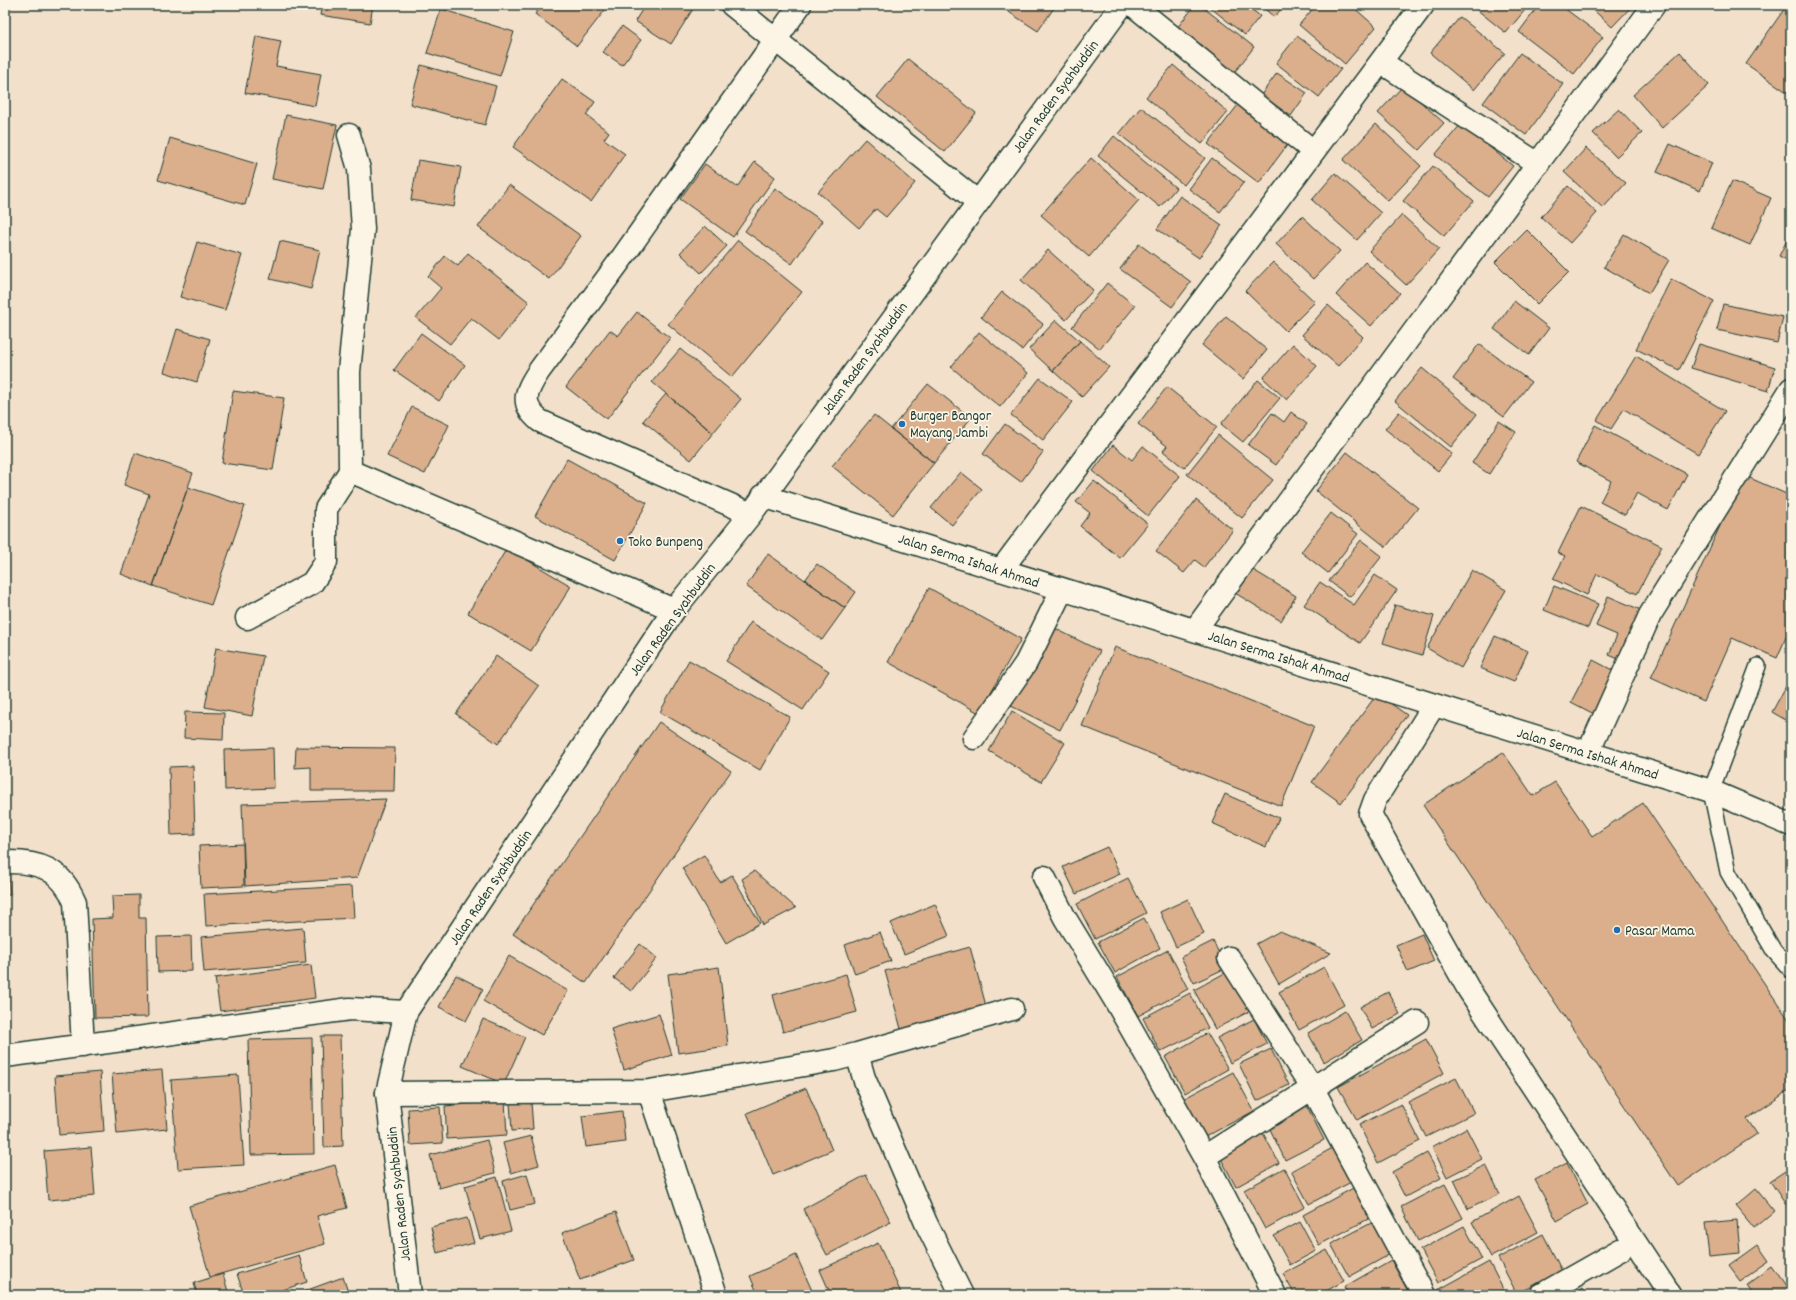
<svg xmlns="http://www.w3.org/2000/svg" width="1796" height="1300" font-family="Dekko,sans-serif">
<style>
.building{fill:#dbae8c;stroke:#1f3d34}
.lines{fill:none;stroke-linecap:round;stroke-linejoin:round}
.service-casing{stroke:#1f3d34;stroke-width:18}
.minor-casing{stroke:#1f3d34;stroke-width:25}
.tertiary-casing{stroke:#1f3d34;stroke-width:25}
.secondary-casing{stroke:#1f3d34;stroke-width:25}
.service{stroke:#fcf5e5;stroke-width:15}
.minor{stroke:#fcf5e5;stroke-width:22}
.tertiary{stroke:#fcf5e5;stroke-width:22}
.secondary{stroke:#fcf5e5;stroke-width:22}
.poi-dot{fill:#1f6fb2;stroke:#fcf5e5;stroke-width:1.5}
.labels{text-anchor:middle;stroke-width:3.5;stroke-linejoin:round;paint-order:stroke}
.street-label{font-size:15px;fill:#1f3d34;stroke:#fcf5e5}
.poi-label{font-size:15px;fill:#1f3d34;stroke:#fcf5e5;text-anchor:start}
</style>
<rect width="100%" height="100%" fill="#f2e0ca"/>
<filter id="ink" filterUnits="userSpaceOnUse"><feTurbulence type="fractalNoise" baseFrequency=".025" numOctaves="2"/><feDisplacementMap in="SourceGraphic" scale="8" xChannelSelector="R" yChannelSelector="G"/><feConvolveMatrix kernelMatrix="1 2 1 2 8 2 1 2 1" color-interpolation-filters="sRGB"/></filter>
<g filter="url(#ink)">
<!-- building -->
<path class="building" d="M 322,5 L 373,5 L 370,23 L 320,15 Z
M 542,5 L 609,5 L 577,46 L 535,14 Z
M 645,5 L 662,5 L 669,10 L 672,5 L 687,5 L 693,9 L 671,44 L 635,21 Z
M 998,5 L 1056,5 L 1038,31 Z
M 1195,5 L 1200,5 L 1254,47 L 1234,73 L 1177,28 Z
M 1207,5 L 1246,5 L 1260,16 L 1245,35 Z
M 1260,5 L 1285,5 L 1274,17 Z
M 1316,5 L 1351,5 L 1376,27 L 1345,64 L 1299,25 Z
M 1471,5 L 1529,5 L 1506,33 Z
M 1539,5 L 1560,5 L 1603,37 L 1574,74 L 1519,32 Z
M 1588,5 L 1633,5 L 1612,27 Z
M 1787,5 L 1791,5 L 1791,95 L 1746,64 Z
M 441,9 L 514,32 L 500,76 L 427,53 Z
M 1460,17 L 1505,53 L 1474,90 L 1430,53 Z
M 622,26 L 641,40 L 622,65 L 603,52 Z
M 256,36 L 281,41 L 276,66 L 321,74 L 315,106 L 245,93 Z
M 1297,36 L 1341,69 L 1319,97 L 1276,63 Z
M 1680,52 L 1709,85 L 1662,128 L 1633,95 Z
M 1520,53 L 1563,84 L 1526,135 L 1483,103 Z
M 908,59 L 976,113 L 945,152 L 877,97 Z
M 421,65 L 496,86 L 485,125 L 410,104 Z
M 1173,65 L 1228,112 L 1202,144 L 1146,97 Z
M 1277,73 L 1307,93 L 1291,116 L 1261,95 Z
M 562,79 L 595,102 L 586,115 L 609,132 L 604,139 L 625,154 L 591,202 L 513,147 Z
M 1403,86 L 1444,123 L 1419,150 L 1378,113 Z
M 1241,101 L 1291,140 L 1259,183 L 1208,144 Z
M 1141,107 L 1205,158 L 1184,185 L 1119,134 Z
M 1619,109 L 1642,133 L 1616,157 L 1593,133 Z
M 286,115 L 337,125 L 323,189 L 272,179 Z
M 1376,124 L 1421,166 L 1388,201 L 1343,160 Z
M 1461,124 L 1513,166 L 1488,197 L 1435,155 Z
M 1114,136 L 1176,188 L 1160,207 L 1098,156 Z
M 170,138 L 257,164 L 245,205 L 158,180 Z
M 865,139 L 915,183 L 886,217 L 876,209 L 859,228 L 818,192 Z
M 1670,144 L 1712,163 L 1700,191 L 1657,172 Z
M 1586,148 L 1626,183 L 1603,208 L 1564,172 Z
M 1091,158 L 1139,200 L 1089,257 L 1041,215 Z
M 1212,158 L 1244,182 L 1220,212 L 1189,189 Z
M 418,160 L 461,167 L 454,207 L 411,200 Z
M 755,162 L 775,177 L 733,237 L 680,199 L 705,164 L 737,187 Z
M 1433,166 L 1474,201 L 1444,236 L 1403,201 Z
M 1335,173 L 1381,213 L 1357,240 L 1312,200 Z
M 1732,181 L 1771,198 L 1750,245 L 1711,228 Z
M 509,185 L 581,236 L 549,279 L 478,227 Z
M 1568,186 L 1597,213 L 1570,243 L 1541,217 Z
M 775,188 L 822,221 L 792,264 L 745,231 Z
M 1180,196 L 1222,225 L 1199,258 L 1157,229 Z
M 1402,215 L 1439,249 L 1406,285 L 1369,251 Z
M 1302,216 L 1340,251 L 1313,279 L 1276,244 Z
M 705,226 L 727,246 L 701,273 L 680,253 Z
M 1527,230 L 1569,272 L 1537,304 L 1495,262 Z
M 1791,232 L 1791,262 L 1779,256 Z
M 1624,234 L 1669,260 L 1649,293 L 1604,267 Z
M 738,240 L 802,292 L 732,377 L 668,324 Z
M 280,241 L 320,250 L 311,289 L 270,279 Z
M 197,242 L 242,255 L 225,310 L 180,297 Z
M 1139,244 L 1191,282 L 1172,307 L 1120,269 Z
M 1048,250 L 1093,290 L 1066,320 L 1021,280 Z
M 468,253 L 529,302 L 499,340 L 471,318 L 450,344 L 416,318 L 441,288 L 428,277 L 445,256 L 458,266 Z
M 1273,262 L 1315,302 L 1286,331 L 1245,291 Z
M 1365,262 L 1400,293 L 1371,326 L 1336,295 Z
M 1671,279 L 1714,301 L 1679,370 L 1636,349 Z
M 1107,283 L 1135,306 L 1100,349 L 1072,327 Z
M 1002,292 L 1043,324 L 1022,350 L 981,317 Z
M 1514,301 L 1549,328 L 1529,355 L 1494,329 Z
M 1723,304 L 1783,317 L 1777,343 L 1717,330 Z
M 1328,305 L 1363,337 L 1338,366 L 1302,335 Z
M 637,312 L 670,338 L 607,419 L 566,387 L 610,330 L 618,336 Z
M 1226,316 L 1267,350 L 1243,379 L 1202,345 Z
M 1056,320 L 1080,341 L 1053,371 L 1029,349 Z
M 177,329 L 210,339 L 197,382 L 164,372 Z
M 979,332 L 1028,373 L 1000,407 L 951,367 Z
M 421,333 L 465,365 L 439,401 L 394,370 Z
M 1080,341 L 1109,367 L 1082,397 L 1053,371 Z
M 1293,344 L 1317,366 L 1287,400 L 1263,378 Z
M 1479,344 L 1531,382 L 1504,417 L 1453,379 Z
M 1699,344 L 1775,367 L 1768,391 L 1691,368 Z
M 680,349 L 741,399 L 713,433 L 652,382 Z
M 1636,356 L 1725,411 L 1698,454 L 1624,409 L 1611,429 L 1597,420 Z
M 1422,368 L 1477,414 L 1451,447 L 1395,401 Z
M 1040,378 L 1073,402 L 1043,440 L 1011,415 Z
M 1258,380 L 1280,398 L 1243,442 L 1221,424 Z
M 928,384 L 971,418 L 934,463 L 891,429 Z
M 1167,387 L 1217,427 L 1184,468 L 1163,451 L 1167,446 L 1138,424 Z
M 233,391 L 284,398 L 273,470 L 222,463 Z
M 666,394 L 713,433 L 691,460 L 643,421 Z
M 412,407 L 449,425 L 425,474 L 387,456 Z
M 1291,412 L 1307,424 L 1276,465 L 1248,445 L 1272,413 L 1284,422 Z
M 1399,412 L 1452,454 L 1438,471 L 1385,429 Z
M 874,415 L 934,463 L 893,515 L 832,466 Z
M 1499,421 L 1516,432 L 1489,474 L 1472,463 Z
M 1005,424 L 1043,452 L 1021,482 L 983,454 Z
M 1595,425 L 1687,474 L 1668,510 L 1637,493 L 1625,515 L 1600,502 L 1611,481 L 1576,462 Z
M 1218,435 L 1273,480 L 1242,518 L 1187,474 Z
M 1113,445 L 1132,460 L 1143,446 L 1180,476 L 1148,516 L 1093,471 Z
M 1347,452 L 1418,508 L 1386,547 L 1316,491 Z
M 135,453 L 193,473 L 153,586 L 121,574 L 149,494 L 124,485 Z
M 567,459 L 647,503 L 615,560 L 535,516 Z
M 961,472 L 982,489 L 952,525 L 931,508 Z
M 1743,475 L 1791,496 L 1791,626 L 1777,658 L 1732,638 L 1704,702 L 1651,678 Z
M 1094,481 L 1148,524 L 1120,558 L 1080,526 L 1090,513 L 1076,502 Z
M 188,487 L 245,506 L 211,605 L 153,586 Z
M 1196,500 L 1233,530 L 1204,567 L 1195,560 L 1184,573 L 1156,551 Z
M 1581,506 L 1662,546 L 1637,594 L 1597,574 L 1587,595 L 1553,579 L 1565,556 L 1558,553 Z
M 1331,513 L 1358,534 L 1328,573 L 1301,552 Z
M 1361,540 L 1382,556 L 1350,597 L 1329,581 Z
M 507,548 L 571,586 L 531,651 L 468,613 Z
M 768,554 L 845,608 L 822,640 L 746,586 Z
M 817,564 L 856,592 L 845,608 L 805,580 Z
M 1250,568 L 1296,596 L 1281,621 L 1235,593 Z
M 1472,570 L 1506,590 L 1461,668 L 1427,648 Z
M 1375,575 L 1397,590 L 1360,643 L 1304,605 L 1320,582 L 1354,605 Z
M 1554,586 L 1598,604 L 1588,628 L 1544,610 Z
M 929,588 L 1021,639 L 979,713 L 888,662 Z
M 1608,596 L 1648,613 L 1626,662 L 1609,655 L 1617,635 L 1596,626 Z
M 1395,605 L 1434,616 L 1422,655 L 1383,643 Z
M 751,622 L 829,671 L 803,710 L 726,661 Z
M 1052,627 L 1100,651 L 1060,730 L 1011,706 Z
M 1495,636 L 1528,651 L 1514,682 L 1480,668 Z
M 1115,647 L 1314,726 L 1281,806 L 1082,726 Z
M 216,648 L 263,656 L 252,716 L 205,707 Z
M 496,656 L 539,686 L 498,744 L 456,714 Z
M 689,660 L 790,717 L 760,770 L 660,712 Z
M 1593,660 L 1618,673 L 1596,715 L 1571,702 Z
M 1791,677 L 1791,723 L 1772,712 Z
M 1377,694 L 1407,715 L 1341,803 L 1312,782 Z
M 1012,711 L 1065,743 L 1041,782 L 989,751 Z
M 185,712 L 224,713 L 223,740 L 184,738 Z
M 659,722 L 731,771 L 586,983 L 513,934 Z
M 296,747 L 395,748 L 394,791 L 311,791 L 311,767 L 295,768 Z
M 273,748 L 274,788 L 225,790 L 224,750 Z
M 1503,752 L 1533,796 L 1555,782 L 1592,836 L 1643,803 L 1791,1023 L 1791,1089 L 1747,1119 L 1757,1134 L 1678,1186 L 1423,805 Z
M 193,766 L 195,834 L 171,835 L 169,767 Z
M 1225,794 L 1279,818 L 1266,847 L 1212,823 Z
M 386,799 L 357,878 L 245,886 L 242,804 Z
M 243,844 L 244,886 L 201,888 L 199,846 Z
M 1107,847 L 1120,874 L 1076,894 L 1063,867 Z
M 704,855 L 720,882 L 732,875 L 760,923 L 726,943 L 682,868 Z
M 754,871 L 796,908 L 763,925 L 742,879 Z
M 5,872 L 8,872 L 10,895 L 5,895 Z
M 1128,878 L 1146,913 L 1095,939 L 1077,904 Z
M 352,886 L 354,918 L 206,926 L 204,894 Z
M 139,895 L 139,918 L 146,918 L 148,1017 L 95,1018 L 92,919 L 113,918 L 112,896 Z
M 1188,899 L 1204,934 L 1176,947 L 1160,912 Z
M 935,904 L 949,936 L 904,954 L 891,923 Z
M 1144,918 L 1160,948 L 1115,973 L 1098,942 Z
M 303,928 L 306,963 L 204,972 L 201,937 Z
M 1280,931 L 1331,953 L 1279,984 L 1256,944 Z
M 880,932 L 891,961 L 855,974 L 845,945 Z
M 1422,934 L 1434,961 L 1408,972 L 1396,945 Z
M 191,936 L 192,971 L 158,972 L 157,937 Z
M 1213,941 L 1226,968 L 1194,983 L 1181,957 Z
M 640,944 L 657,958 L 631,991 L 614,978 Z
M 970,947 L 988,1013 L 903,1036 L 885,971 Z
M 1168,950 L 1188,989 L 1138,1016 L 1117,977 Z
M 509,956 L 568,991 L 542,1035 L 483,1001 Z
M 311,965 L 315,998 L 220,1011 L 215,978 Z
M 719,967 L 728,1046 L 678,1053 L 668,974 Z
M 1324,967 L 1344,1005 L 1299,1030 L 1279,992 Z
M 1230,970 L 1252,1010 L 1215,1029 L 1194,990 Z
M 846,974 L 857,1012 L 783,1032 L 773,995 Z
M 456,975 L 483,989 L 466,1021 L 439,1007 Z
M 1388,992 L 1400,1014 L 1372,1029 L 1360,1007 Z
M 1190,993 L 1208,1028 L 1160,1052 L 1143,1018 Z
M 1345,1011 L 1362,1040 L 1324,1062 L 1308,1033 Z
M 659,1014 L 672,1055 L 624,1070 L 611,1029 Z
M 483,1019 L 525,1037 L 504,1084 L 462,1066 Z
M 1254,1019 L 1267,1044 L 1230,1063 L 1217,1038 Z
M 1207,1033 L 1228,1069 L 1185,1093 L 1165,1057 Z
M 321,1036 L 340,1036 L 343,1146 L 324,1147 Z
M 312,1038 L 314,1154 L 251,1155 L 248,1040 Z
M 1426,1039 L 1444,1073 L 1357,1120 L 1338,1087 Z
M 1271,1049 L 1289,1085 L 1257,1101 L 1239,1064 Z
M 162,1070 L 167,1129 L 117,1134 L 112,1074 Z
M 100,1072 L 104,1131 L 59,1135 L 55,1076 Z
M 1233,1072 L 1254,1111 L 1203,1138 L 1183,1099 Z
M 238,1075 L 244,1165 L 178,1169 L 171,1080 Z
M 1456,1078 L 1474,1113 L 1426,1137 L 1408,1102 Z
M 806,1088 L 832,1150 L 773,1175 L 747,1113 Z
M 505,1101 L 507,1135 L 447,1139 L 445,1106 Z
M 531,1102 L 533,1129 L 512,1131 L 510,1103 Z
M 1306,1104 L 1324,1140 L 1285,1160 L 1267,1123 Z
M 1401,1104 L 1420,1141 L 1378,1163 L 1359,1125 Z
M 440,1107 L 443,1143 L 410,1145 L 408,1109 Z
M 622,1111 L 625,1142 L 586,1147 L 582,1116 Z
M 1466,1128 L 1482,1159 L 1447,1177 L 1432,1147 Z
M 1262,1131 L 1279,1163 L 1236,1187 L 1219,1155 Z
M 531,1136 L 539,1165 L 511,1173 L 503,1143 Z
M 487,1140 L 495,1173 L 439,1188 L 430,1155 Z
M 1336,1146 L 1355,1180 L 1309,1204 L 1291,1171 Z
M 91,1147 L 95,1196 L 48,1200 L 44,1151 Z
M 1427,1153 L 1441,1178 L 1405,1197 L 1392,1172 Z
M 1567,1163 L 1588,1204 L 1557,1221 L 1535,1180 Z
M 335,1165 L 347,1208 L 317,1216 L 325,1244 L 210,1277 L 189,1206 Z
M 1486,1165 L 1500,1194 L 1468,1209 L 1454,1180 Z
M 1284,1168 L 1305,1207 L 1265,1229 L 1244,1190 Z
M 1785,1171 L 1791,1181 L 1791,1201 L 1786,1205 L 1770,1181 Z
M 527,1174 L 535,1204 L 510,1210 L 503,1181 Z
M 866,1175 L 891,1222 L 827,1255 L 803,1209 Z
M 497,1177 L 511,1231 L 480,1239 L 465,1186 Z
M 1445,1184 L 1463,1218 L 1418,1241 L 1401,1207 Z
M 1357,1186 L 1374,1216 L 1319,1245 L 1303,1215 Z
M 1756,1189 L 1774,1211 L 1754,1228 L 1736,1206 Z
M 1519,1196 L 1538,1232 L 1491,1257 L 1472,1222 Z
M 616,1212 L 634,1260 L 580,1280 L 562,1233 Z
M 467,1218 L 474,1243 L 437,1253 L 431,1227 Z
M 1377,1220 L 1394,1252 L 1349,1277 L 1331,1244 Z
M 1737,1220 L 1740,1253 L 1709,1256 L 1705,1223 Z
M 1300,1222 L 1316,1251 L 1290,1265 L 1274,1236 Z
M 1464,1226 L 1482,1259 L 1438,1283 L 1420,1250 Z
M 1543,1234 L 1562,1271 L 1517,1294 L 1498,1258 Z
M 878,1243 L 902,1295 L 831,1295 L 820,1270 Z
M 1758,1245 L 1769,1261 L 1740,1281 L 1729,1266 Z
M 1327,1250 L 1344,1281 L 1319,1295 L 1295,1295 L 1283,1274 Z
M 299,1255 L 307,1282 L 267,1295 L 244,1295 L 237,1274 Z
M 796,1255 L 814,1295 L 758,1295 L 750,1276 Z
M 1391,1260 L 1410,1295 L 1348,1295 L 1344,1287 Z
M 1489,1262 L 1506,1295 L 1441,1295 L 1438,1290 Z
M 1772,1267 L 1789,1291 L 1784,1295 L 1754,1295 L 1747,1285 Z
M 223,1274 L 229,1295 L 197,1295 L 194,1283 Z
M 343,1277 L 349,1295 L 294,1295 Z
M 1582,1288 L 1587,1295 L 1571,1295 Z"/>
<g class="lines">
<defs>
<path id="service" d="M 1758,666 L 1711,791 L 1728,872 L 1774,951 L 1791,970"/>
<path id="minor" d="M 732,5 L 978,202
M 1133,5 L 1313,151
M 1381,62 L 1538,164
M 349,135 L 359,169 L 363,229 L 349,372 L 350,471 L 674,610
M 751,514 L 540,421 C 519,404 526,391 539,371 L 622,258 L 800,5
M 1001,570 L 1423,5
M 247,618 L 312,583 L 326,562 L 326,509 L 350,471
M 1195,630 C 1346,421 1502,214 1654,5
M 1434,705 L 1375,800 L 1370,814 L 1469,990 L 1670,1295
M 974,738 L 1026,663 L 1062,590
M 1588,753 L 1650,615 L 1791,389
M 5,862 C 40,861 61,869 75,902 L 83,1046
M 1044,877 L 1065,918 L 1115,1000 L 1204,1157 L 1275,1295
M 1229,958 L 1313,1089 L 1424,1295
M 857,1054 L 1012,1009
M 5,1056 L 350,1009 L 406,1012
M 649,1091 L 716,1295
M 387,1093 L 649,1091 L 834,1060 L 857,1054 L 864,1078 L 926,1223 L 962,1295
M 1204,1157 L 1417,1022
M 1541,1295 L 1620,1250"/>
<path id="tertiary" d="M 763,496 L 1711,791 L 1791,825"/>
<path id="secondary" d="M 410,1295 L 387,1093 L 406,1012 L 674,610 L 751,514 L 1122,5"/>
</defs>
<!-- service casing -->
<use href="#service" class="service-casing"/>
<!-- minor casing -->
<use href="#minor" class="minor-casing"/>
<!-- tertiary casing -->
<use href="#tertiary" class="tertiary-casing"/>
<!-- secondary casing -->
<use href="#secondary" class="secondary-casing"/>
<!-- service -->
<use href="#service" class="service"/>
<!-- minor -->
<use href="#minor" class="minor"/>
<!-- tertiary -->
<use href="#tertiary" class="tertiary"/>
<!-- secondary -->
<use href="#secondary" class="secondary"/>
</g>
</g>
<!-- markers -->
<g class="poi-dot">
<circle cx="902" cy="424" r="4"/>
<circle cx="620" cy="541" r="4"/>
<circle cx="1617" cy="930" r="4"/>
</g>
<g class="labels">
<!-- street labels -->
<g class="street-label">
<text transform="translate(1055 96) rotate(-54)" y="5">Jalan Raden Syahbuddin</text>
<text transform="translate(864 358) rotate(-54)" y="5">Jalan Raden Syahbuddin</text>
<text transform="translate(969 560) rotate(18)" y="5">Jalan Serma Ishak Ahmad</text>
<text transform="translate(672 619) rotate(-54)" y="5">Jalan Raden Syahbuddin</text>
<text transform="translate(1279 656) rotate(17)" y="5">Jalan Serma Ishak Ahmad</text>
<text transform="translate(1588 753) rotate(17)" y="5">Jalan Serma Ishak Ahmad</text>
<text transform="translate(490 887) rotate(-56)" y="5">Jalan Raden Syahbuddin</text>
<text transform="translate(398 1194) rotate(-96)" y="5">Jalan Raden Syahbuddin</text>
</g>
<!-- poi labels -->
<g class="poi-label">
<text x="910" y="420">Burger Bangor<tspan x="910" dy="17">Mayang Jambi</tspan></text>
<text x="628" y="546">Toko Bunpeng</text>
<text x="1625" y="935">Pasar Mama</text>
</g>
</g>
<!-- margin -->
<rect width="1796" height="1300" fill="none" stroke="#fcf5e5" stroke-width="20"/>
<rect x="10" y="10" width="1776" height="1280" fill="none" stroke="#1f3d34" stroke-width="1.5" filter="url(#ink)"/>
</svg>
